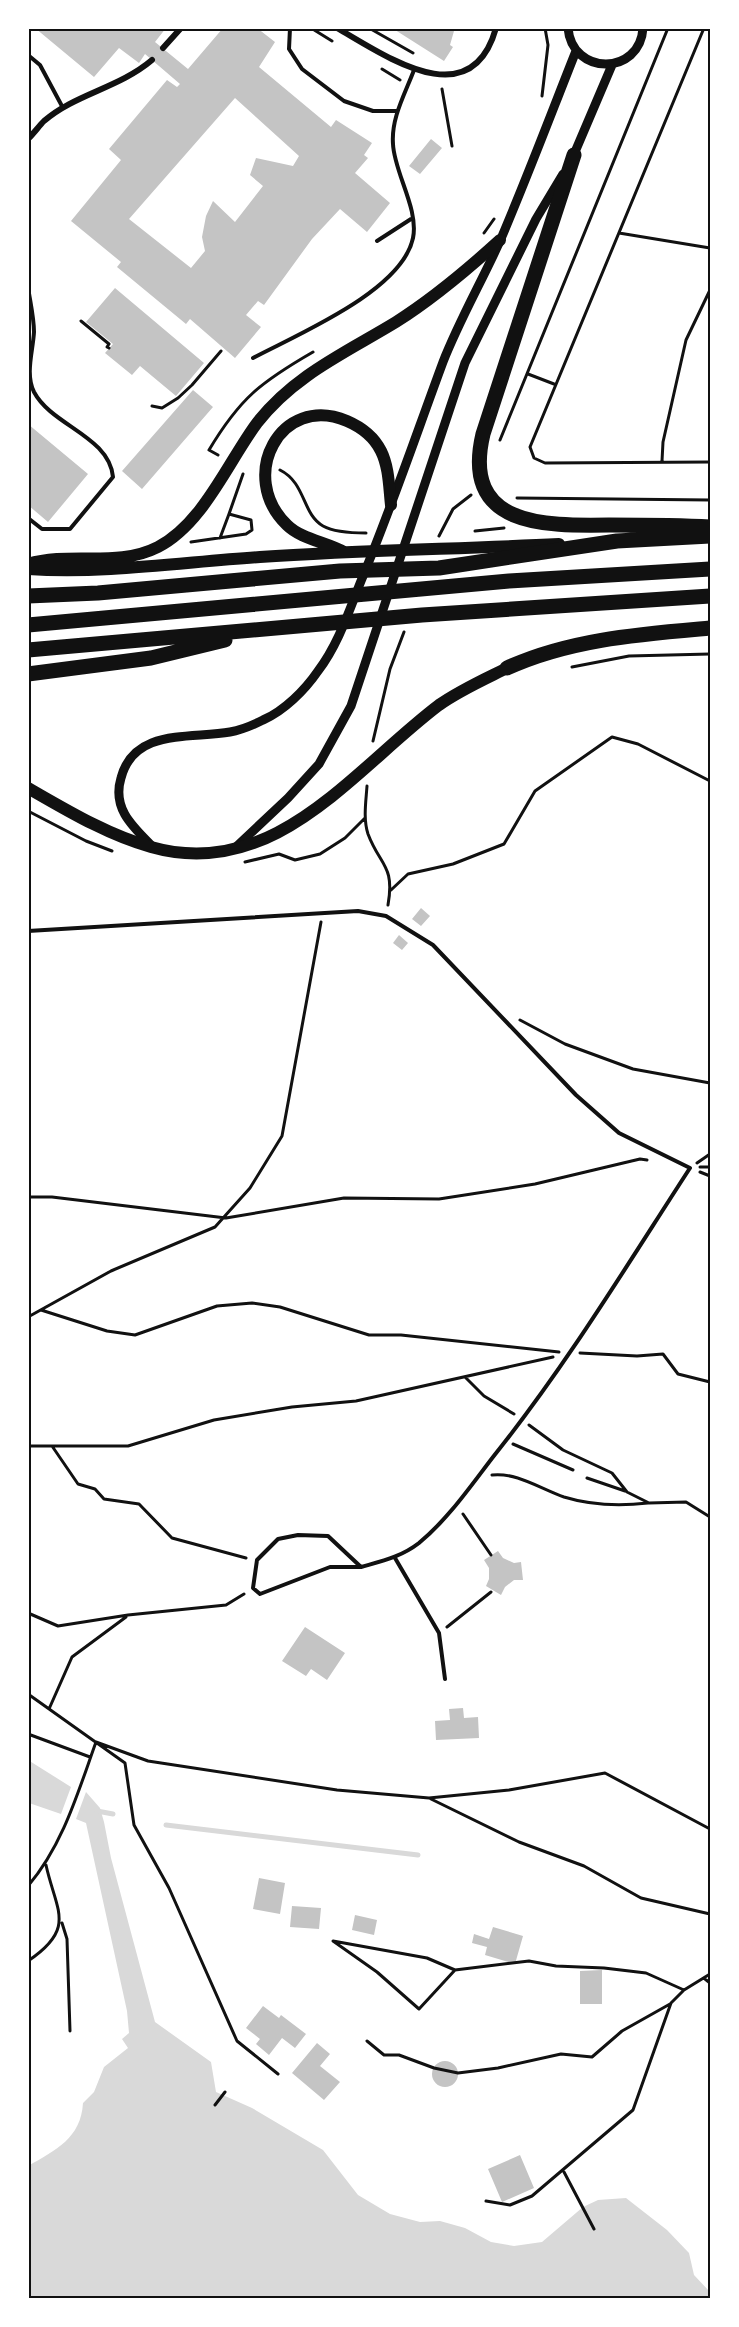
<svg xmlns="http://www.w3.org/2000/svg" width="739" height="2327" font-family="Poppins,sans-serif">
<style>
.water{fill:#d9d9d9}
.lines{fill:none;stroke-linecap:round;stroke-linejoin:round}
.stream{stroke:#d9d9d9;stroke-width:5}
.building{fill:#c4c4c4;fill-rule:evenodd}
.path{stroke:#111;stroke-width:3}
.service{stroke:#111;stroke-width:4}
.minor{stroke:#111;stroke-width:6}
.tertiary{stroke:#111;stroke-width:9}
.primary{stroke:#111;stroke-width:12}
.motorway{stroke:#111;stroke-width:15}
.neatline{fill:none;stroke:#111;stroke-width:2}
</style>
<rect width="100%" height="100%" fill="#fff"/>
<!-- water -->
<path class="water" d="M 28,1760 L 71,1787 L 61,1814 L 29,1803 Z
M 86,1792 L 100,1808 L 104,1822 L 111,1858 L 155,2022 L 211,2062 L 216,2092 L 252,2108 L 323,2150 L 358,2195 L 390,2214 L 420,2222 L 440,2221 L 465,2228 L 491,2242 L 514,2246 L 542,2242 L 583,2207 L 598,2200 L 626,2198 L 667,2230 L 689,2253 L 694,2275 L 710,2292 L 710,2298 L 29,2298 L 28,2166 C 56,2150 81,2138 83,2103 L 94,2092 L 104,2067 L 128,2048 L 122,2039 L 129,2033 L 127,2011 L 86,1823 L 76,1819 Z"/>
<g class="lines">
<!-- stream -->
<path class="stream" d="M 97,1811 L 113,1814
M 166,1825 L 418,1855"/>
</g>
<!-- building -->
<path class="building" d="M 35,28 L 166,28 L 155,42 L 188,69 L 223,28 L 257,28 L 275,42 L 259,67 L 331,127 L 336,120 L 372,143 L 364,155 L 368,158 L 355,173 L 390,203 L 367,232 L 340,209 L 312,239 L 264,305 L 258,301 L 246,315 L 261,327 L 235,358 L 190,319 L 186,324 L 117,267 L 121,262 L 71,221 L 121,160 L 109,149 L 167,80 L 177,87 L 180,84 L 145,54 L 139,63 L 119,48 L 94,77 ZM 235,98 L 299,156 L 293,166 L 256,158 L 250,175 L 263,186 L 235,222 L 213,201 L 206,216 L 202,237 L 205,251 L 191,268 L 129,219 Z
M 392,28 L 450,28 L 454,31 L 450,45 L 453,47 L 444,61 Z
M 431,139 L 442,148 L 420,174 L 409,166 Z
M 115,288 L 204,363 L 176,396 L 140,366 L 132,375 L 105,353 L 113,344 L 86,322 Z
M 193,390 L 213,407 L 142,489 L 122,471 Z
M 28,424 L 88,474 L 48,522 L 28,505 Z
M 421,908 L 430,916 L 421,926 L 412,919 Z
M 399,935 L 408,943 L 402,950 L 393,943 Z
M 498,1551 L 503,1558 L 514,1563 L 521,1562 L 523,1580 L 514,1580 L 505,1587 L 501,1595 L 486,1586 L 489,1579 L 489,1568 L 484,1560 Z
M 305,1627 L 345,1653 L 327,1680 L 311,1669 L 306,1676 L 282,1661 Z
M 463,1708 L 464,1718 L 478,1717 L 479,1738 L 436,1740 L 435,1721 L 450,1720 L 449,1709 Z
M 259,1878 L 285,1883 L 280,1914 L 253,1909 Z
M 292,1906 L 321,1908 L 319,1929 L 290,1927 Z
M 355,1915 L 377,1920 L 374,1935 L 352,1930 Z
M 493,1927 L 523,1936 L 515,1964 L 485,1955 L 487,1947 L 472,1943 L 474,1934 L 489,1939 Z
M 602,1970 L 602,2004 L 580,2004 L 580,1971 Z
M 263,2006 L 279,2018 L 281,2015 L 306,2034 L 295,2048 L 282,2038 L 269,2055 L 256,2044 L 260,2039 L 246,2028 Z
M 317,2043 L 330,2054 L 320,2066 L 340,2082 L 324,2100 L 292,2073 Z
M432 2074a13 13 0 1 1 26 0a13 13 0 1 1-26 0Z
M 520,2155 L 534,2188 L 502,2202 L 488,2169 Z"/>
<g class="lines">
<!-- path -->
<path class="path" d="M 311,28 L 332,41
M 369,28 L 413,53
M 704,28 L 530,447 L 534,458 L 545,463 L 710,462
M 382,69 L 400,80
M 442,89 L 452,146
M 542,96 L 548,45 L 545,28
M 484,233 L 494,219
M 619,233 L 710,248
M 81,321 L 109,344 L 107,347 L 109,348
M 528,374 L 554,384
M 152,406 L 162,408 L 178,398 L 192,385 L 221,351
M 500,440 L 668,28
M 218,455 L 209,450 C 240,398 261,382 313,352
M 662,461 L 663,442 L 686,340 L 710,290
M 280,470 C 306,483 302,514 323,526 C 334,532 354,533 366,533
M 517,498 L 710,500
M 475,531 L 504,528
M 439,536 L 453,509 L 471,495
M 220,538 L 229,514
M 191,542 L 246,534 L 252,530 L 251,520 L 229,514 L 243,474
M 572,667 L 629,656 L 710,654
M 373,741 L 390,669 L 404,632
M 367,786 C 366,801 363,819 368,834 C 380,866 395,865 388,905
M 28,811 L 86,841 L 112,851
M 245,862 L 279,854 L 295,860 L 320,854 L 345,838 L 365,818
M 391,890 L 408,874 L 453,864 L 504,844 L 535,791 L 612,737 L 638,744 L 710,781
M 520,1020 L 565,1044 L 633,1069 L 710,1083
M 697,1163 L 710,1154
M 700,1167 L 710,1167
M 700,1172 L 710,1176
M 28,1197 L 52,1197 L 226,1218 L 344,1198 L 439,1199 L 535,1184 L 640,1159 L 647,1160
M 41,1310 L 107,1331 L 135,1335 L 217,1306 L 252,1303 L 280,1307 L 369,1335 L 401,1335 L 559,1352
M 28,1317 L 111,1271 L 215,1227 L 250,1188 L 282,1136 L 321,922
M 580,1353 L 637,1356 L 663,1354 L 678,1374 L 710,1382
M 465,1377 L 484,1396 L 514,1414
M 529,1425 L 563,1450 L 612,1473 L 627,1492 L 649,1503 L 686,1502 L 710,1517
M 513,1444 L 573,1470
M 28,1446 L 128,1446 L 214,1420 L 292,1407 L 356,1401 L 553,1357
M 52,1446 L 78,1484 L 95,1489 L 104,1499 L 139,1504 L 172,1538 L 246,1558
M 492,1475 C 516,1472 541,1489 564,1497 C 590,1505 621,1506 648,1503
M 587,1478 L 625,1491
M 463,1514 L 491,1555
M 28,1613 L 58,1626 L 128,1615 L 226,1605 L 244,1594
M 447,1627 L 491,1592
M 28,1694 L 125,1763 L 134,1825 L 169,1888 L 237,2041 L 278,2074
M 49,1709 L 72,1657 L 126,1617
M 28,1734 L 90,1757
M 96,1742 L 148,1761 L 337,1790 L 429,1798 L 509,1790 L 605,1773 L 710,1829
M 431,1799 L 519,1842 L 584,1866 L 641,1898 L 710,1914
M 28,1886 C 63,1845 78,1792 96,1742
M 62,1923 L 67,1939 L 70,2031
M 28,1961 C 77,1928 56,1911 46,1865
M 455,1970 L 419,2009 L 377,1972 L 333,1941 L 427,1958 L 455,1970 L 529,1961 L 556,1966 L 604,1968 L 646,1973 L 684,1990
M 705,1979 L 710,1983
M 367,2041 L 384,2055 L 399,2055 L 434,2068 L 458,2073 L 498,2068 L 561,2054 L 592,2057 L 622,2031 L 670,2004
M 215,2105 L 225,2092
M 564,2172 L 594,2229
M 486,2201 L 510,2205 L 532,2196 L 633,2110 L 671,2003 L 684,1990 L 710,1974"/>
<!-- service -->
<path class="service" d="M 290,28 L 289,49 L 302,69 L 344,101 L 373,111 L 397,111
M 28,55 L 40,65 L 63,108
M 377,241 L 411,219
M 28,287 C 30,301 34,318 34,332 C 33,351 25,374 34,392 C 52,426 109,436 113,477 L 70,529 L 42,529 L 28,518
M 253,358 C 298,334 402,291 413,238 C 419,209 394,172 393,144 C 391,118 405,94 414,70
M 28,931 L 358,911 L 386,916 L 433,945 L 576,1095 L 619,1133 L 690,1168 C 627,1265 566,1366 493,1457 C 470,1487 448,1519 419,1543 C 401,1557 382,1561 361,1567 L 328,1536 L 298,1535 L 278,1539 L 257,1560 L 253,1588 L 260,1594 L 330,1567 L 361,1567
M 395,1558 L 439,1633 L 445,1679"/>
<!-- minor -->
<path class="minor" d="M 337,28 C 386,56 471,117 496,28
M 163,48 L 181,28
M 28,139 C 34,133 39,126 44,121 C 75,94 119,88 152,60"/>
<!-- tertiary -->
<path class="tertiary" d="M 568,28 C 572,76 640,76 643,28
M 572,159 L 612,65
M 152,846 C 132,826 112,808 121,778 C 134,728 190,739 230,732 C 241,730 253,725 263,720 C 284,711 305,690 318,671 C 338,645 349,611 361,581 C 391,509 416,435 443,362 C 459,321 482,281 500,241 C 527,178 551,114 576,51
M 237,846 L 288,798 L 319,764 L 351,706 L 465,363 L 536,219 L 563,174"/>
<!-- primary -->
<path class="primary" d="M 344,552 C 326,542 301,539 287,525 C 237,477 280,393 347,421 C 361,427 374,437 381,451 C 389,467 389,487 391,505
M 28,564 C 71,551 117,568 158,547 C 203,524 228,462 257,423 C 294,375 347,352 396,322 C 434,298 467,270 500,240
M 28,569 C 106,574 183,562 260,557 C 359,550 459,549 559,544
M 28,788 C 68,811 108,835 151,847 C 274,882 353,770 439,705 C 460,690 485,679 507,668"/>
<!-- motorway -->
<path class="motorway" d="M 574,155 L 483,434 C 461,527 544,526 609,525 C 643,525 677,525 710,527
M 28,596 L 98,593 L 340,571 L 439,568 L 617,541 L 710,536
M 28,625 L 509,581 L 710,569
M 28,650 L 422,615 L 710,596
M 507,668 C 570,639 642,634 710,628
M 28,674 L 151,658 L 225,640"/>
</g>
<!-- border -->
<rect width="739" height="2327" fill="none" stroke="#ffffff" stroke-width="60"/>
<rect x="30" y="30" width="679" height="2267" class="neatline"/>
</svg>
